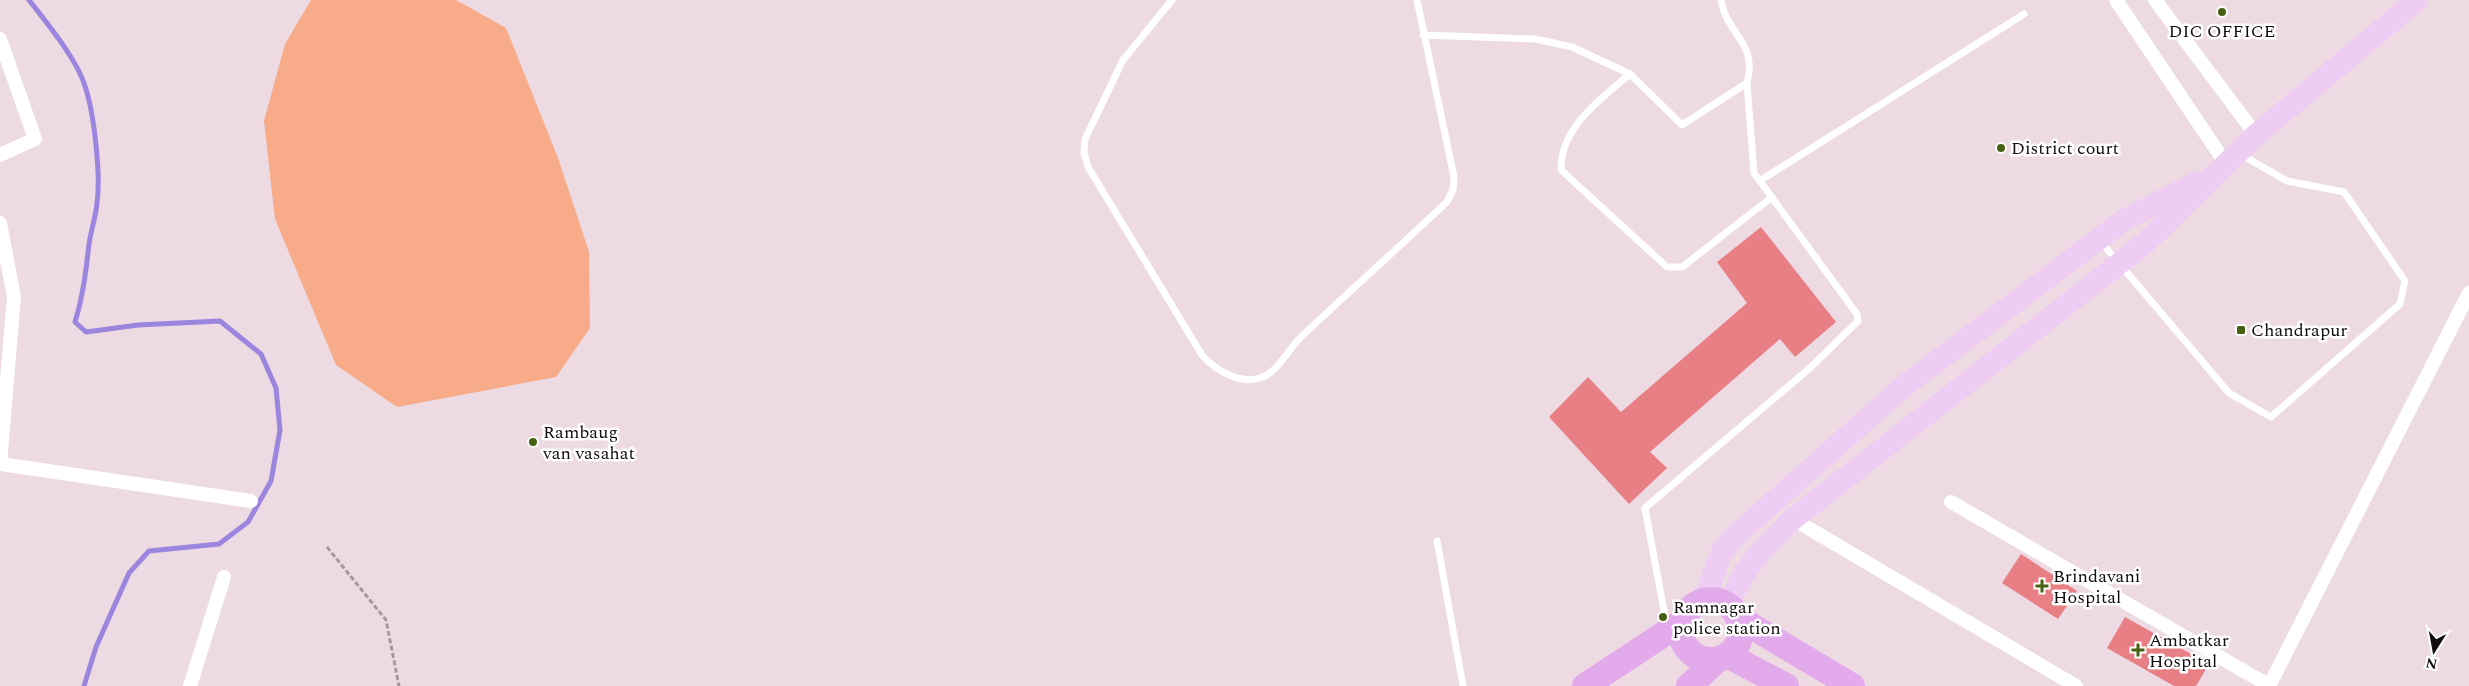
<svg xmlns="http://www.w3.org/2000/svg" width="2469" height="686" font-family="Spectral,serif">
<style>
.green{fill:#f7ab89}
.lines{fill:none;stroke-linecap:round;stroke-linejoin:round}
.stream{stroke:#9c85de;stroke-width:5}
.building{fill:#e87f85}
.path{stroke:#a7989e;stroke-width:3;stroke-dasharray:5 2.5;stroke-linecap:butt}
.lane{stroke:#fff;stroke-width:7}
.street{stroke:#fff;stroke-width:14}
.primary{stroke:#eeccf3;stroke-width:22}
.highway{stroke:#e3aaeb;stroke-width:26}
.poi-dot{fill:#466112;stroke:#fff;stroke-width:2}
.labels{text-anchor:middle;stroke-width:5;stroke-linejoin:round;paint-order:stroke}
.poi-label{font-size:18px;fill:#120c0f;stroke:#fff;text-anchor:start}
</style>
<rect width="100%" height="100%" fill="#eddae2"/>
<!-- green -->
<path class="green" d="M 311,0 L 456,0 L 506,28 L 558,158 L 589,252 L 590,328 L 556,377 L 397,407 L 336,365 L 275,219 L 264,121 L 285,44 Z"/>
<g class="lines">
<!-- stream -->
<path class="stream" d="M 29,0 C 46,22 77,59 85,86 C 94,113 101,174 97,203 C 96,216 91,230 89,244 C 86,271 83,296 75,322 L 86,332 L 138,325 L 220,321 L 261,354 L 276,388 L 280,430 L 271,481 L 248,522 L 219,544 L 149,551 L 129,573 L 96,647 L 84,686"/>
</g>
<!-- building -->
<path class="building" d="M 1761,227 L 1836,322 L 1795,357 L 1780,339 L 1650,452 L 1667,468 L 1629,504 L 1549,417 L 1588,377 L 1621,412 L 1747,303 L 1717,262 Z
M 2021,554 L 2077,591 L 2058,619 L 2002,583 Z
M 2125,617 L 2209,664 L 2196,686 L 2174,686 L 2107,648 Z"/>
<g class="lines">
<!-- path -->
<path class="path" d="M 327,547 L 386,620 L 399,686"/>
<!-- lane -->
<path class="lane" d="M 1172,0 L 1123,60 L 1085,139 L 1084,153 L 1088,167 L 1202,355 C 1215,370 1241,386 1263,377 C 1279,370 1289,348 1302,336 C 1350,291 1399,247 1447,202 L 1453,190 L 1454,177 L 1417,0
M 1423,35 L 1535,39 L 1572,47 L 1630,74 L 1682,125 L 1747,83
M 1630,74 C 1601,99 1560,127 1561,170 L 1667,267 L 1682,267 L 1772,197
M 1761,180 L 2024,14
M 2101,242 L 2229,393 L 2271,417 L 2400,304 L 2405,281 L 2344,192 L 2287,181 L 2240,154
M 1437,541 L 1463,686
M 1667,627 L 1645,508 L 1810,368 L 1858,321 L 1857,314 L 1754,173 L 1747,83 C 1758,41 1727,36 1721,0"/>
<!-- street -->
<path class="street" d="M 2116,0 L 2226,164
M 2155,0 L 2256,135
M 0,39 L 35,139 L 0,155
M 0,223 L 14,297 L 0,464
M 1,464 L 251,501
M 1951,502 L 2270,686
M 1793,519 L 2076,686
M 190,686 L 224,577
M 2269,686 L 2469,293"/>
<!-- primary -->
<path class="primary" d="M 1704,601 L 1722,551 L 1734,537 L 1903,387 L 2124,220 L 2198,182
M 1727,605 L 1744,574 L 1760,552 L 1793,519 L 2144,244 L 2256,135 L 2417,0"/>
<!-- highway -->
<path class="highway" d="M1681 630a30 30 0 1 1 60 0a30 30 0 1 1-60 0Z
M 1738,618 L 1852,686
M 1727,655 L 1786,686
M 1585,686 L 1682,622
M 1689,686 L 1718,659"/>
</g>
<!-- markers -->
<g class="poi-dot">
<circle cx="2222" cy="12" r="5"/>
<circle cx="2001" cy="148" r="5"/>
<rect x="2236" y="325" width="10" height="10" rx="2.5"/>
<circle cx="533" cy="442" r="5"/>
<path d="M2039.5 578.5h5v5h5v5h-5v5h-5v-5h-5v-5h5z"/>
<circle cx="1663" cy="617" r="5"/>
<path d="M2135.5 642.5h5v5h5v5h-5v5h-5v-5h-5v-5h5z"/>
</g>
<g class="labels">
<!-- poi labels -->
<g class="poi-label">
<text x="2222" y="37" text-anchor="middle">DIC OFFICE</text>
<text x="2011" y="154">District court</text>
<text x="2251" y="336">Chandrapur</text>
<text x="543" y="438">Rambaug<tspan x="543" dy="21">van vasahat</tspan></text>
<text x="2053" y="582">Brindavani<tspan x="2053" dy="21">Hospital</tspan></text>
<text x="1673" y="613">Ramnagar<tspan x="1673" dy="21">police station</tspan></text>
<text x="2149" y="646">Ambatkar<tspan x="2149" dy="21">Hospital</tspan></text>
</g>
</g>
<!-- north arrow -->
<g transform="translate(2434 651) rotate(191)" stroke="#ffffff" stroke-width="4" paint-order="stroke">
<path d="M0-4L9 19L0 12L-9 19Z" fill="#120c0f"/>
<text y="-8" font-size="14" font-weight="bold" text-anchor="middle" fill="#120c0f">N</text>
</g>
</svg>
